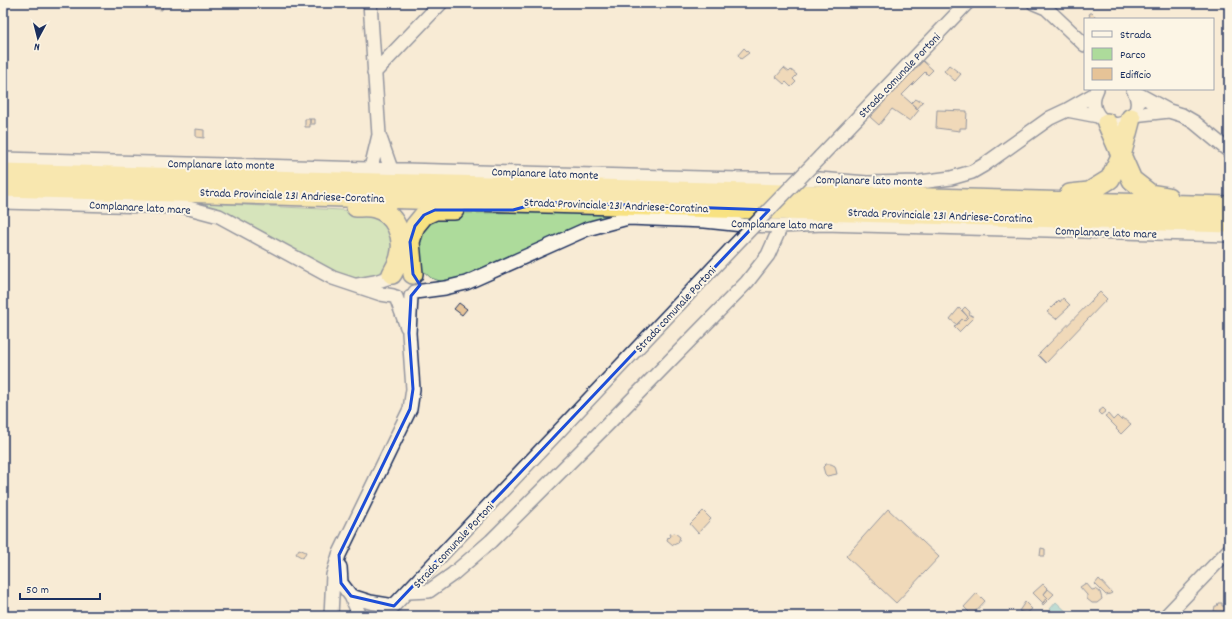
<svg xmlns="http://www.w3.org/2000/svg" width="1232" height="619" font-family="Dekko,sans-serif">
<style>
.green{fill:#addb9b;stroke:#64857c}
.water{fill:#78c9d1;stroke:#538ba3}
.building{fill:#e6c397;stroke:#1b2f5e}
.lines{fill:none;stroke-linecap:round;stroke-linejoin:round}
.minor-casing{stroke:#1b2f5e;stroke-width:16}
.highway-casing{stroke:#1b2f5e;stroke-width:22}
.minor{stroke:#fcf5e5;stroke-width:13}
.highway{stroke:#f8e281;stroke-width:19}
.minor-bridge-casing{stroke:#1b2f5e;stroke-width:16;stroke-linecap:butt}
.minor-bridge{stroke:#fcf5e5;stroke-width:13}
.marked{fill:none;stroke:#1d4ed8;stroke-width:3;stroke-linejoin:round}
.labels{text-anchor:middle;stroke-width:4;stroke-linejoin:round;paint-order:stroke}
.street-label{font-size:12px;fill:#1b2f5e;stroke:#fcf5e5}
</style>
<rect width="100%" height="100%" fill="#f8ebd5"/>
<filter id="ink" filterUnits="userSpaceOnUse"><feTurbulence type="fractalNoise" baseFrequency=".025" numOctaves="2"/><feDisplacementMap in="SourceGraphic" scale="8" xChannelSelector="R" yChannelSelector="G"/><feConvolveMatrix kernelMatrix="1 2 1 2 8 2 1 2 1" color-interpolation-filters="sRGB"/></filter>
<g filter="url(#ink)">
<!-- green -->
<path class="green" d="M 185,202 L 361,211 L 377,216 L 389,226 L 393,241 L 393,257 L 385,272 L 372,278 L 354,280 L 311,259 L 230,215 L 207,206 Z
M 627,212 L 610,216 L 583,225 L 465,279 L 443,282 L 431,278 L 421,269 L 415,256 L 420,226 L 448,213 Z"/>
<!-- water -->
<path class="water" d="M 1056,602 L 1069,614 L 1067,616 L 1058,616 L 1050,609 Z"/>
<!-- building -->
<path class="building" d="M 155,3 L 163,3 L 162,10 L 154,9 Z
M 1092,13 L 1096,17 L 1096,19 L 1088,19 L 1090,15 L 1089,15 L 1090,13 Z
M 744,48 L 749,53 L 741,59 L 738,55 Z
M 923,61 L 933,70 L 928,75 L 925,72 L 902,95 L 919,110 L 910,121 L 892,109 L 879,125 L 870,117 Z
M 949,65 L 961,74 L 955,81 L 944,71 Z
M 784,68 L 789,72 L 791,70 L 797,75 L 793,79 L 796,82 L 791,87 L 786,82 L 784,84 L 776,77 Z
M 915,99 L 918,101 L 919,99 L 923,102 L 917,109 L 911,103 Z
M 937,110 L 967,111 L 966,128 L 960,128 L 960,131 L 936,128 Z
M 305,119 L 310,119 L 310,127 L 305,127 Z
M 310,119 L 315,119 L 315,124 L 310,124 Z
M 196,129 L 204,130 L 204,138 L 196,137 Z
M 1100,292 L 1107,299 L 1046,363 L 1038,355 Z
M 1063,298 L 1070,305 L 1067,307 L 1068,308 L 1056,319 L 1047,312 L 1059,300 L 1060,302 Z
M 459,303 L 467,309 L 462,315 L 454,309 Z
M 965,307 L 970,312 L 969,314 L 974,317 L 959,332 L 954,327 L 962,319 L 964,321 L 968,317 L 962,310 Z
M 959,308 L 968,317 L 964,321 L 962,319 L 957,325 L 950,319 Z
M 1103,408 L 1106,411 L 1101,415 L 1098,412 Z
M 1108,414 L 1113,420 L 1117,416 L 1121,420 L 1122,418 L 1125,420 L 1126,420 L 1131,424 L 1121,434 L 1116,429 L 1117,428 L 1105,416 Z
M 826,464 L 831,464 L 835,466 L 837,474 L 827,476 L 825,474 L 823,467 Z
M 888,509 L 939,557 L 896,603 L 846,556 Z
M 703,511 L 711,519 L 698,533 L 690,524 Z
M 675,533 L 680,537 L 678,543 L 673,545 L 667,540 L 668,537 L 669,538 L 671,536 L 670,534 Z
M 1041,548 L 1045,549 L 1045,556 L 1040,556 Z
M 299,549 L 306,552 L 303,558 L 296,554 Z
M 1099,579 L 1112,593 L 1110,594 L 1106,595 L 1095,584 Z
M 1086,583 L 1092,590 L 1096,589 L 1100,592 L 1102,599 L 1097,603 L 1092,603 L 1087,599 L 1087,595 L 1080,587 Z
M 1043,584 L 1048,589 L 1044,594 L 1048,598 L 1043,603 L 1033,593 Z
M 1048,589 L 1054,594 L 1043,605 L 1042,603 L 1048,598 L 1044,594 Z
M 977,593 L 985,601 L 972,615 L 964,607 Z
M 1025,602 L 1032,609 L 1026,614 L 1019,611 Z
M 1218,603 L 1222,603 L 1222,606 L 1225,606 L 1225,612 L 1221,615 L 1214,611 L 1215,606 L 1217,606 Z"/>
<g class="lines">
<defs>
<path id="minor" d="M 370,3 L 379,135 L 391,169
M 1034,3 L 1046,8 L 1085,45
M 374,73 L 441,3
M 1097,89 C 1082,117 1120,139 1135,113 C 1139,105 1138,97 1133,89
M 1136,93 L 1169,111 L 1182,115 L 1194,122 L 1229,151
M 1067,110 L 1098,116
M 1133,115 L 1169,111
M 820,157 L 967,3
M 3,159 L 738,179 L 819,179 L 867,183 L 920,182 L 951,178 L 972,172 L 984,165 L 1050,118 L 1067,110 L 1095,94
M 371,168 L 379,135
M 3,202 L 185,207 L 219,216 L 333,278 L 381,294 L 393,296
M 358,285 L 375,282 L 390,277
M 415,292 L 445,288 L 466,283 L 587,229 L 628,218 L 705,221 L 743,225 L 781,226 L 824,224 L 1229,235
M 396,297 L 407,327
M 340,567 L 341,583 L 351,596 L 360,616
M 409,592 L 429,591 L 453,574 L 491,541 L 607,425 L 747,282 L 768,255 L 781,226
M 351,596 L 370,602 L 394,606
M 331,616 L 333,575 L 339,555 L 410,409 L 413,389 L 409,333 L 411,296
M 384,616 L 733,247
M 1166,616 L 1229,550"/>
<path id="highway" d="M 1107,123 L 1132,180 L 1150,194 L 1168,197
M 3,173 L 1229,206
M 3,187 L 1229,223
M 1070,194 L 1089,192 L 1110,179 L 1121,156 L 1131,118
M 356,207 C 361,207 369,206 375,208 C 395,213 405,237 400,256 C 399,262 395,268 392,274
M 413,274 L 410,242 L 415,226 L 424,215 L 435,210 L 454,210"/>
</defs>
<!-- minor casing -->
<use href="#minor" class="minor-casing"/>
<!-- highway casing -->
<use href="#highway" class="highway-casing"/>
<!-- minor -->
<use href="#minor" class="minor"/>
<!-- highway -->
<use href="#highway" class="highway"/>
<defs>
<path id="minor-bridge" d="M 733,247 L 820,157"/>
</defs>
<!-- minor-bridge casing -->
<use href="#minor-bridge" class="minor-bridge-casing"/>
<!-- minor-bridge -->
<use href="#minor-bridge" class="minor-bridge"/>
</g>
</g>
<!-- marked area -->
<path d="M0 0H1232V619H0ZM 542,202 L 769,210 L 394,606 L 351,596 L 341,583 L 339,555 L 410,409 L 413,389 L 409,333 L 411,296 L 420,285 L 413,274 L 410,242 L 415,226 L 424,215 L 435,210 L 513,210 Z" fill="#f8ebd5" fill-opacity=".55" fill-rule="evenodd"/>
<path class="marked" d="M 542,202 L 769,210 L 394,606 L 351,596 L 341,583 L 339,555 L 410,409 L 413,389 L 409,333 L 411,296 L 420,285 L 413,274 L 410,242 L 415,226 L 424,215 L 435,210 L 513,210 Z"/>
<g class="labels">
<!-- street labels -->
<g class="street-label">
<text transform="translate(899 75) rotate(-46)" y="4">Strada comunale Portoni</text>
<text transform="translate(221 164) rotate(1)" y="4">Complanare lato monte</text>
<text transform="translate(545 173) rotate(2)" y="4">Complanare lato monte</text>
<text transform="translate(869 180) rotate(1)" y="4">Complanare lato monte</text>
<text transform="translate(292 195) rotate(2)" y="4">Strada Provinciale 231 Andriese-Coratina</text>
<text transform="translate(616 205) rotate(2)" y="4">Strada Provinciale 231 Andriese-Coratina</text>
<text transform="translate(140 207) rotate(3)" y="4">Complanare lato mare</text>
<text transform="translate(940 215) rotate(2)" y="4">Strada Provinciale 231 Andriese-Coratina</text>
<text transform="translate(782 224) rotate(1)" y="4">Complanare lato mare</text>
<text transform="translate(1106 232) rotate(2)" y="4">Complanare lato mare</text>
<text transform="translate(675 309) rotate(-47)" y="4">Strada comunale Portoni</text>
<text transform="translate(453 545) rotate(-47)" y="4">Strada comunale Portoni</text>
</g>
</g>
<!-- margin -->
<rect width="1232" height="619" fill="none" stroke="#fcf5e5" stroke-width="16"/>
<rect x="8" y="8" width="1216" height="603" fill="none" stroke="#1b2f5e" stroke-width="1.5" filter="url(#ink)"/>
<!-- legend -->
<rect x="1084" y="18" width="130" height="72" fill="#fcf5e5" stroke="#a2a6af"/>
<rect x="1092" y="31" width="20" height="6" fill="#fcf5e5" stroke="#a2a6af"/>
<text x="1120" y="38" font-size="12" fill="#1b2f5e">Strada</text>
<rect x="1092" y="48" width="20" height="12" fill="#addb9b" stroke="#a2a6af"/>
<text x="1120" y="58" font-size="12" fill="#1b2f5e">Parco</text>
<rect x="1092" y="68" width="20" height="12" fill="#e6c397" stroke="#a2a6af"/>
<text x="1120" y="78" font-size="12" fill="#1b2f5e">Edificio</text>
<!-- north arrow -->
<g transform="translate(38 38) rotate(187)" stroke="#fcf5e5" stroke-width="3" paint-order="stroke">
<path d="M0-3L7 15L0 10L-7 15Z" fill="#1b2f5e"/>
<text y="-6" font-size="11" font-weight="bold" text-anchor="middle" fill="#1b2f5e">N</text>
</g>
<!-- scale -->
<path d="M20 593v6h80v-6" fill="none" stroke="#1b2f5e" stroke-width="2"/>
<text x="26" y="593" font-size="12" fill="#1b2f5e" stroke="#fcf5e5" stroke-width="3" paint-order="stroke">50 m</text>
</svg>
